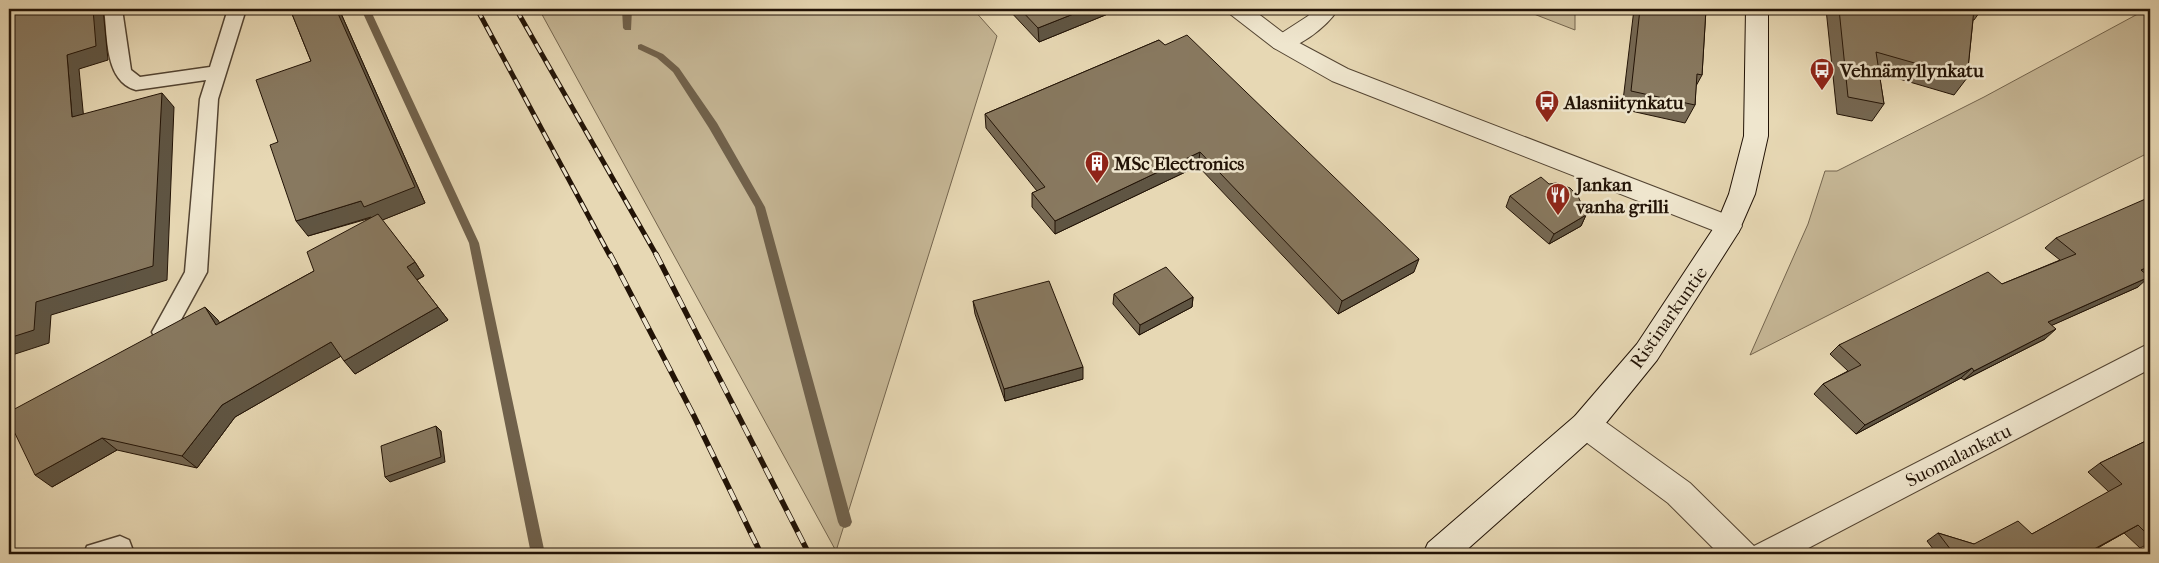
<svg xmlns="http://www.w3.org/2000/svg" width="2159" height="563" font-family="'IM FELL French Canon',serif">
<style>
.green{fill:#c6b796;stroke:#74654e}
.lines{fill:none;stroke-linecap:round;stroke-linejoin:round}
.stream{fill:#70614b;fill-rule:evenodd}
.service-casing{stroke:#534432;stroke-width:3}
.minor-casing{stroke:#534432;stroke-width:2}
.tertiary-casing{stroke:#534432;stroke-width:2}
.secondary-casing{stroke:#221306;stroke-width:2}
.service{fill:#efe6ce;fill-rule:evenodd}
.minor{fill:#efe6ce;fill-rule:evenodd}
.tertiary{fill:#efe6ce;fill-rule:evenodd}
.secondary{fill:#efe6ce;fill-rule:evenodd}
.rail-far1-casing{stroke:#221306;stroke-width:5}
.rail-casing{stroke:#221306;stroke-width:5.5}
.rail-far1{stroke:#efe6ce;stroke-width:3;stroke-dasharray:10;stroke-linecap:butt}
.rail{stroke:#efe6ce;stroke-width:4;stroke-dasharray:12;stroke-linecap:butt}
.wall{fill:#756853;stroke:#221306}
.shaded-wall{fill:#5f5543;stroke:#221306}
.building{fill:#887960;stroke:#221306}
.labels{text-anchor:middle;stroke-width:5;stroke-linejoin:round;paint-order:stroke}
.poi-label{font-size:19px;font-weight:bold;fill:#221306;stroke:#efe6ce;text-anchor:start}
.street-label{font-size:19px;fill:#221306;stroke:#efe6ce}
</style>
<rect width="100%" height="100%" fill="#e7d8b4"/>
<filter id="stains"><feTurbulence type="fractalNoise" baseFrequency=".004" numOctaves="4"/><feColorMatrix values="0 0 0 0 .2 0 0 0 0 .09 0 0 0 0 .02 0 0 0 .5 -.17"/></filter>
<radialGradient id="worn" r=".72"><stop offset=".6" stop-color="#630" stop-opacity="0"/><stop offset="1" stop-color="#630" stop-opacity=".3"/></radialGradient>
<!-- green -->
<path class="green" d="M 539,9 L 973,9 L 997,36 L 836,551 Z
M 1521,9 L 1575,9 L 1575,30 Z
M 2147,9 L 2150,9 L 2150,152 L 1750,355 L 1808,224 L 1825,171 L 1837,171 L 1984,97 Z"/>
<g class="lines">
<!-- stream -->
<path class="stream" d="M 361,9 L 370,9 L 479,243 L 545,554 L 531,554 L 469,243 Z
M 622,9 L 632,9 L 631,30 L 625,30 L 623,28 Z
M 641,44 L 663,54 L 679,68 L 717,123 L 765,207 L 852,522 L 850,526 L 845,528 L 840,526 L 838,522 L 755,207 L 709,128 L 673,72 L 657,58 L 638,49 L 638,45 Z"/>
<defs>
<path id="service" d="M 104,9 L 122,9 L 131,70 L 140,77 L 210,67 L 228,9 L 246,9 L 218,99 L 207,272 L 171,338 L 163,341 L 155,338 L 152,332 L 185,272 L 200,99 L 206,80 L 136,90 C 104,81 108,36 104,9 Z
M 120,536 L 129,540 L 132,548 L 130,554 L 84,554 L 87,546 Z"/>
<path id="minor" d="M 1314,9 L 1338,9 C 1328,26 1294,54 1274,48 L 1270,43 L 1274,38 L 1308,16 Z
M 2150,343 L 2150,369 L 1797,554 L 1719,554 L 1668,503 L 1575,434 L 1571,425 L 1575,416 L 1586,412 L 1597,416 L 1690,483 L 1754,546 Z"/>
<path id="tertiary" d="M 1227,9 L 1252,9 L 1290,38 L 1348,69 L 1738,219 L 1742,226 L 1738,233 L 1729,236 L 1720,233 L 1332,81 L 1274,48 L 1230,14 Z"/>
<path id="secondary" d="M 1746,9 L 1768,9 L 1768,136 L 1755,194 L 1738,233 L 1657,360 L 1597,434 L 1462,554 L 1423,554 L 1428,543 L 1575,416 L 1637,344 L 1717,223 L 1729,194 L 1744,136 Z"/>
</defs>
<!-- service casing -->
<use href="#service" class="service-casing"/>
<!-- minor casing -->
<use href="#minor" class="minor-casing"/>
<!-- tertiary casing -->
<use href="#tertiary" class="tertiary-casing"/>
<!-- secondary casing -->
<use href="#secondary" class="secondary-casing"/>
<!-- service -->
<use href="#service" class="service"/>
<!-- minor -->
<use href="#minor" class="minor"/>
<!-- tertiary -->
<use href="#tertiary" class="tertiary"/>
<!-- secondary -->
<use href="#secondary" class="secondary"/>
<defs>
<path id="rail-far1" d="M 477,9 L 610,256
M 516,9 L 657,256"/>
<path id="rail" d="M 610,254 L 694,416 L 761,554
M 656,254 L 809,554"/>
</defs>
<!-- rail-far1 casing -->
<use href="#rail-far1" class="rail-far1-casing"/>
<!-- rail casing -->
<use href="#rail" class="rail-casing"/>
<!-- rail-far1 -->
<use href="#rail-far1" class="rail-far1"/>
<!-- rail -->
<use href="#rail" class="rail"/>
</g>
<!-- wall -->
<path class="wall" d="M 290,9 L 339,9 L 425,203 L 382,220 L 415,262 L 424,276 L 417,280 L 448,320 L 355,374 L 341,356 L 235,417 L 197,468 L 117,450 L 52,487 L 205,307 L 219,323 L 314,271 L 371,218 L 308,236 L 278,142 L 311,61 Z
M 1008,9 L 1120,9 L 1039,42 Z
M 1634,9 L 1706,9 L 1702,75 L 1696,86 L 1695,105 L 1685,123 L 1622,109 Z
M 1826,9 L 1982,9 L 1974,20 L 1973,20 L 1967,78 L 1954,95 L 1879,73 L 1884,104 L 1872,121 L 1837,114 Z
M 1159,40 L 1414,272 L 1338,314 L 1198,166 L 1055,234 L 1032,207 L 1032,193 L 1037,191 L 986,128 L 985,114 Z
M 1510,196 L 1586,215 L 1581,226 L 1549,244 L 1506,207 Z
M 2056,238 L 2145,274 L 2138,287 L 2052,325 L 2045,339 L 1964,380 L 1961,378 L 1856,434 L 1814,394 L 1823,384 L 1848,371 L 1830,354 L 1839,345 L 2002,284 L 2060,260 L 2045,248 Z
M 1114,294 L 1193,297 L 1192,307 L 1139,335 L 1113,304 Z
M 973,301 L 1083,379 L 1005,401 L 975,314 Z
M 2150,439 L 2150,543 L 2140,548 L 2124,533 L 2087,554 L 1937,554 L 1927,541 L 1938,533 L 1974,544 L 2032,534 L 2109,492 L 2088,472 L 2100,463 Z"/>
<!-- shaded-wall -->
<path class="shaded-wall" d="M 93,9 L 103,9 L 108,60 L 79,69 L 85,131 L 72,117 L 67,55 Z
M 336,9 L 339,9 L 425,203 L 375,223 L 371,217 L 308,236 L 296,221 L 361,201 Z
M 1086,9 L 1120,9 L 1039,42 L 1038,28 Z
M 162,93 L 174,107 L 167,280 L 51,315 L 49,343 L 9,356 L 9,338 Z
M 1200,152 L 1198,166 L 1055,234 L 1055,221 Z
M 1586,215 L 1581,226 L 1549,244 L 1554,234 Z
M 1419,259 L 1414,272 L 1338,314 L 1342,301 Z
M 415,262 L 424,276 L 416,280 L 407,267 Z
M 2150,266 L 2150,271 L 2130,281 L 2141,270 Z
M 2149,277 L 2138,287 L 2037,332 L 2048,322 Z
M 1193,297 L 1192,307 L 1139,335 L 1140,325 Z
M 205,307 L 218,320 L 228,338 L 216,325 Z
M 438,307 L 448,320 L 355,374 L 344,361 Z
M 2056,329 L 2045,339 L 1964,380 L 1974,371 Z
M 331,342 L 343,355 L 235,417 L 197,468 L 182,456 L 222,405 Z
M 1083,367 L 1083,379 L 1005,401 L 1004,389 Z
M 1972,368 L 1961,378 L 1856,434 L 1865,425 Z
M 436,426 L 441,431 L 445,462 L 390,482 L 385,477 Z
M 102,438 L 117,450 L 52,487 L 35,475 Z
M 2138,525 L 2124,533 L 2087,554 L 2085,554 Z"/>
<!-- building -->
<path class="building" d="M 9,9 L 93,9 L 96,46 L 67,55 L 72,117 L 162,93 L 153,266 L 36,302 L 34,330 L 9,338 Z
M 290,9 L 336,9 L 415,187 L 364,207 L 361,201 L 296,221 L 270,145 L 278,142 L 256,80 L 311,61 Z
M 1020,9 L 1086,9 L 1038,28 Z
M 1640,9 L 1706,9 L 1702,75 L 1697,74 L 1695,105 L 1631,91 Z
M 1839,9 L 1974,9 L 1967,78 L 1876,52 L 1884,104 L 1848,97 Z
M 1187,35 L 1419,259 L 1342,301 L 1200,152 L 1055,221 L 1032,193 L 1045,187 L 985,114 L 1159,40 L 1165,45 Z
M 1541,177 L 1549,184 L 1556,183 L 1570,188 L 1578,196 L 1586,215 L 1554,234 L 1510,196 Z
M 2150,197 L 2150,266 L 2141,270 L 2149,277 L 2048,322 L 2056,329 L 1974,371 L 1972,368 L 1865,425 L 1823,384 L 1861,365 L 1839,345 L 1988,272 L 2002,284 L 2076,254 L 2056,238 Z
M 378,214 L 415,262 L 407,267 L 438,307 L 344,361 L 331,342 L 222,405 L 182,456 L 102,438 L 35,475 L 9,421 L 9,412 L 205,307 L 216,325 L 314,271 L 307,252 Z
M 1166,267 L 1193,297 L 1140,325 L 1114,294 Z
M 1049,281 L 1083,367 L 1004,389 L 973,301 Z
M 436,426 L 441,457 L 385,477 L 381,446 Z
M 2150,439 L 2150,537 L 2138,525 L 2085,554 L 1954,554 L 1938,533 L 1974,544 L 2018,521 L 2032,534 L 2122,484 L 2100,463 Z"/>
<!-- icons -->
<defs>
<symbol id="bus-pin" viewBox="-11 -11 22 30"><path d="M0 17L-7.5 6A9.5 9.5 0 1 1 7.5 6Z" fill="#8f2418" stroke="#efe6ce"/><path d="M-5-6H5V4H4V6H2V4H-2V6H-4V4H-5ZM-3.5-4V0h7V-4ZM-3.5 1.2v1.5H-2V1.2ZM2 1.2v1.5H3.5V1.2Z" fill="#fff"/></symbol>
<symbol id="building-pin" viewBox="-11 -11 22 30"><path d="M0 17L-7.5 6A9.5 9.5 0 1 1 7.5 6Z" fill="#8f2418" stroke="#efe6ce"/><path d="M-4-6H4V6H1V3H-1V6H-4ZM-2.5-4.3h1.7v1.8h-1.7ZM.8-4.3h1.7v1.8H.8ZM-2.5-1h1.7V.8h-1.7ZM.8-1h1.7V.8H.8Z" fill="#fff"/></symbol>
<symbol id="restaurant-pin" viewBox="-11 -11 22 30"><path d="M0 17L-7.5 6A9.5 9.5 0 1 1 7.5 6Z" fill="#8f2418" stroke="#efe6ce"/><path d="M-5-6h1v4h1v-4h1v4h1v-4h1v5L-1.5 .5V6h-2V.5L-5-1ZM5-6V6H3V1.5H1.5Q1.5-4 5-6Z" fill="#fff"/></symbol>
</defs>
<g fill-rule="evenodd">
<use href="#bus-pin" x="1808" y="56" width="28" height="38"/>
<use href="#bus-pin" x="1533" y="88" width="28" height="38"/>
<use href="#building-pin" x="1083" y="149" width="28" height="38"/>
<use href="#restaurant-pin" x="1544" y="181" width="28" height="38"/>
</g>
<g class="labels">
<!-- poi labels -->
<g class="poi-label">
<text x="1840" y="77">Vehnämyllynkatu</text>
<text x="1564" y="109">Alasniitynkatu</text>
<text x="1114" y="170">MSc Electronics</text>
<text x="1576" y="191">Jankan<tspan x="1576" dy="22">vanha grilli</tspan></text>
</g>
<!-- street labels -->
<g class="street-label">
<text transform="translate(1668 317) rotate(-55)" y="7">Ristinarkuntie</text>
<text transform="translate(1958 455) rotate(-27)" y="7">Suomalankatu</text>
</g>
</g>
<!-- margin -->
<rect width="2159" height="563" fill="none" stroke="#e7d8b4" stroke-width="30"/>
<rect x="10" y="10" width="2139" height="543" fill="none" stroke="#221306" stroke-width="2.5"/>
<rect x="15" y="15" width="2129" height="533" fill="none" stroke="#221306"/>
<rect width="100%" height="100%" filter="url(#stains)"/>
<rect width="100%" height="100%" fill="url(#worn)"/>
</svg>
